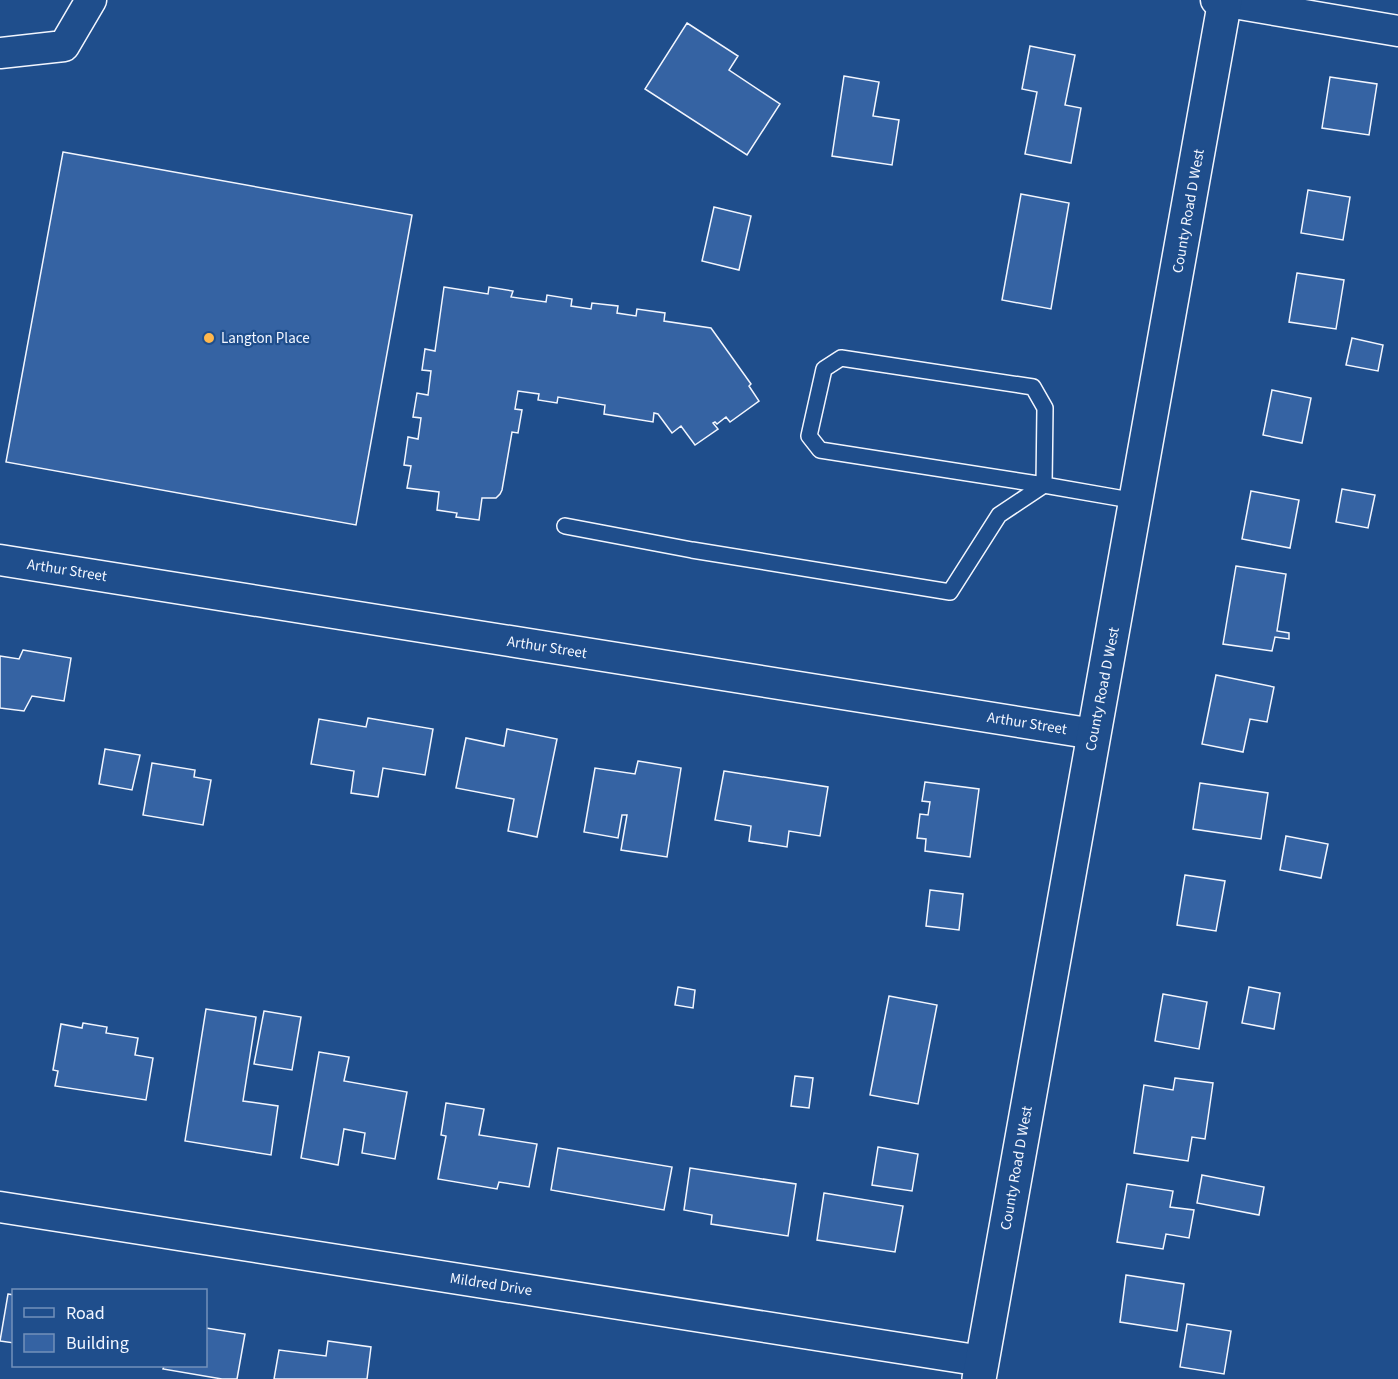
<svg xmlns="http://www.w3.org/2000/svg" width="1398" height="1379" font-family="'Source Sans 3',sans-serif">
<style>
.building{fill:#3563a3;stroke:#f2f6ff;stroke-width:1.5}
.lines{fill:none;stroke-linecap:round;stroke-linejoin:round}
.service-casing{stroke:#f2f6ff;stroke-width:18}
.minor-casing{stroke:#f2f6ff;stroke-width:33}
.tertiary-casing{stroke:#f2f6ff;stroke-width:36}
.service{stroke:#1f4e8c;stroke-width:15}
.minor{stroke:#1f4e8c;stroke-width:30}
.tertiary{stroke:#1f4e8c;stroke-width:33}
.poi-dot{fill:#ffb74d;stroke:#1f4e8c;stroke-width:2}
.labels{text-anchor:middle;stroke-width:4.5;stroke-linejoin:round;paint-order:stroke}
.street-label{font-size:15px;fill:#f2f6ff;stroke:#1f4e8c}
.poi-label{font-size:15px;fill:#f2f6ff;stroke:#1f4e8c;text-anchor:start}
</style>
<rect width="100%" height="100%" fill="#1f4e8c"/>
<!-- building -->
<path class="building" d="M 687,23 L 738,56 L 729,70 L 780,104 L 747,155 L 645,89 Z
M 1030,46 L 1075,55 L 1065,105 L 1081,108 L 1071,163 L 1025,154 L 1037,92 L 1022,89 Z
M 844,76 L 879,82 L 873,116 L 899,120 L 892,165 L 832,156 Z
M 1330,77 L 1377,84 L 1369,135 L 1322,128 Z
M 63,152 L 412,215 L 356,525 L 6,462 Z
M 1308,190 L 1350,197 L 1343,240 L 1301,233 Z
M 1021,194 L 1069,203 L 1051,309 L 1002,300 Z
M 714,207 L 751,216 L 739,270 L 702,261 Z
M 1297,273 L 1344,280 L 1336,329 L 1289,322 Z
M 444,287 L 488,294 L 489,287 L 513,291 L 511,297 L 546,302 L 547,295 L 572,299 L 571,306 L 591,309 L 592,303 L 618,306 L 617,313 L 636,316 L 637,309 L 665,313 L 664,321 L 711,328 L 751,384 L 749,386 L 759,401 L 730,422 L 726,417 L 717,424 L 715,422 L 713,423 L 718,429 L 695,445 L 681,426 L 672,433 L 658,414 L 654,413 L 653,422 L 604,414 L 605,405 L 558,397 L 557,403 L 538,400 L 539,394 L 518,391 L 515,409 L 522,410 L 518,433 L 512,432 L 502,490 L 500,494 L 496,498 L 482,498 L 479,520 L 456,517 L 457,513 L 437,510 L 439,492 L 407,488 L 411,466 L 404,465 L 408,437 L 418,439 L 421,418 L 413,417 L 417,393 L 428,395 L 431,371 L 422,370 L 425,349 L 435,351 Z
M 1352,338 L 1383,345 L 1378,371 L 1346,365 Z
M 1272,390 L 1311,398 L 1302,443 L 1263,435 Z
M 1342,489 L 1375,495 L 1368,528 L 1336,522 Z
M 1251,491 L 1299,500 L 1290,548 L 1242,539 Z
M 1236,566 L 1286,574 L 1277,631 L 1289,633 L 1289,639 L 1275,637 L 1272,651 L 1223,644 Z
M 23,650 L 71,658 L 64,701 L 32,696 L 24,711 L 0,708 L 0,656 L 19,659 Z
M 1216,675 L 1274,687 L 1267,722 L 1250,719 L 1243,752 L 1202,744 Z
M 368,718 L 433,729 L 425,775 L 383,768 L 378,797 L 351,793 L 354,771 L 311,764 L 319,719 L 366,727 Z
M 507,729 L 557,739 L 537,837 L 508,831 L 514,799 L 456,788 L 466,738 L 504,746 Z
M 105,749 L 140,755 L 132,790 L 99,784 Z
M 638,761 L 681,768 L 667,857 L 621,850 L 627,815 L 622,815 L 618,838 L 584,832 L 595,768 L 635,774 Z
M 152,763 L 195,770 L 194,777 L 211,780 L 203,825 L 143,815 Z
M 724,771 L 828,787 L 820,836 L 789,831 L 787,847 L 749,841 L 751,826 L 715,820 Z
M 925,782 L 979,789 L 970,857 L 925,851 L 926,839 L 917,838 L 920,814 L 928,815 L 930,802 L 922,801 Z
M 1200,783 L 1268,793 L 1261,839 L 1193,829 Z
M 1286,836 L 1328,844 L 1321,878 L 1280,870 Z
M 1185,875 L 1225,881 L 1216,931 L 1177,925 Z
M 930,890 L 963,894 L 959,930 L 926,926 Z
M 678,987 L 695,990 L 693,1008 L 675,1005 Z
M 1249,987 L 1280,993 L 1274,1029 L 1242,1023 Z
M 1163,994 L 1207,1002 L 1199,1049 L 1155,1041 Z
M 889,996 L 937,1005 L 918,1104 L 870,1095 Z
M 206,1009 L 256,1017 L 243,1101 L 278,1106 L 271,1155 L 185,1141 Z
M 264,1011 L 301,1017 L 292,1070 L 254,1064 Z
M 83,1023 L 107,1027 L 106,1033 L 138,1038 L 135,1055 L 153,1058 L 146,1100 L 55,1086 L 58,1071 L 53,1070 L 61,1024 L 82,1028 Z
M 319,1052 L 349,1057 L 344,1081 L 407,1092 L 395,1159 L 362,1153 L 365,1133 L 344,1129 L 338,1165 L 301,1158 Z
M 795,1076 L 813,1078 L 809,1108 L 791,1106 Z
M 1175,1078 L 1213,1083 L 1205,1139 L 1192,1137 L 1188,1161 L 1134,1153 L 1144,1085 L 1173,1090 Z
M 446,1103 L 484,1109 L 479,1135 L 537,1144 L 529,1187 L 499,1182 L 497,1189 L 438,1179 L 446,1136 L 441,1135 Z
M 878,1147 L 918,1154 L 912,1191 L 872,1185 Z
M 558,1148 L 672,1167 L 664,1210 L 551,1190 Z
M 690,1168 L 796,1184 L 788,1236 L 711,1224 L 712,1215 L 684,1210 Z
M 1202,1175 L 1264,1187 L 1259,1215 L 1197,1203 Z
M 1127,1184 L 1173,1191 L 1170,1207 L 1194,1210 L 1189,1238 L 1166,1234 L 1163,1249 L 1117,1242 Z
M 824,1193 L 903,1206 L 895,1252 L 817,1240 Z
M 1126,1275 L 1184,1284 L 1177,1331 L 1120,1322 Z
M 8,1294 L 14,1295 L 14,1343 L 0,1341 Z
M 1187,1324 L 1231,1331 L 1224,1374 L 1180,1367 Z
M 206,1328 L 245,1334 L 237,1379 L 222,1379 L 163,1369 L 164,1366 L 206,1366 Z
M 328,1341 L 371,1347 L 367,1379 L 274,1379 L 279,1350 L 326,1356 Z"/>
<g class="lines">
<defs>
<path id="service" d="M 1044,485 L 1045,408 L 1033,387 L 841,358 L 824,369 L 809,436 L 820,450 L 1044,485 L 1136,501
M 565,526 L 692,550 L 950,592 L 999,515 L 1044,485"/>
<path id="minor" d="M 1216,0 L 1398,31
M 0,53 L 64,46 L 91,0
M 0,560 L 1094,734
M 0,1207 L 982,1361"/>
<path id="tertiary" d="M 979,1379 L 1225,0"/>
</defs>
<!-- service casing -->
<use href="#service" class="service-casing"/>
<!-- minor casing -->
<use href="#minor" class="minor-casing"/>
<!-- tertiary casing -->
<use href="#tertiary" class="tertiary-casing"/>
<!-- service -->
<use href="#service" class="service"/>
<!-- minor -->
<use href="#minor" class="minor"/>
<!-- tertiary -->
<use href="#tertiary" class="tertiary"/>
</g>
<!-- markers -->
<circle class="poi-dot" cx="209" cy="338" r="6"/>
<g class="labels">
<!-- street labels -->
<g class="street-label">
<text transform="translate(1188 211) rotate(-80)" y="5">County Road D West</text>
<text transform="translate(67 570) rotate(9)" y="5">Arthur Street</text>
<text transform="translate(547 647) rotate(9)" y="5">Arthur Street</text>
<text transform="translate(1102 689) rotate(-79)" y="5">County Road D West</text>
<text transform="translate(1027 723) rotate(9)" y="5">Arthur Street</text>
<text transform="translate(1016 1168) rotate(-80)" y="5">County Road D West</text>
<text transform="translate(491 1284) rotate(9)" y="5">Mildred Drive</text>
</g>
<!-- poi labels -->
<g class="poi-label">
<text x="221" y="343">Langton Place</text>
</g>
</g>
<!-- legend -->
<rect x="12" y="1289" width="195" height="78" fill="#1f4e8c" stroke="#7391ba" stroke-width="1.5"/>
<rect x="24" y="1308" width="30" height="9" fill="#1f4e8c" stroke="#7391ba" stroke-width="1.5"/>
<text x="66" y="1319" font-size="18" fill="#f2f6ff">Road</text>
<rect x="24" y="1334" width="30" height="18" fill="#3563a3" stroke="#7391ba" stroke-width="1.5"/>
<text x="66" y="1349" font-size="18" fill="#f2f6ff">Building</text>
</svg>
